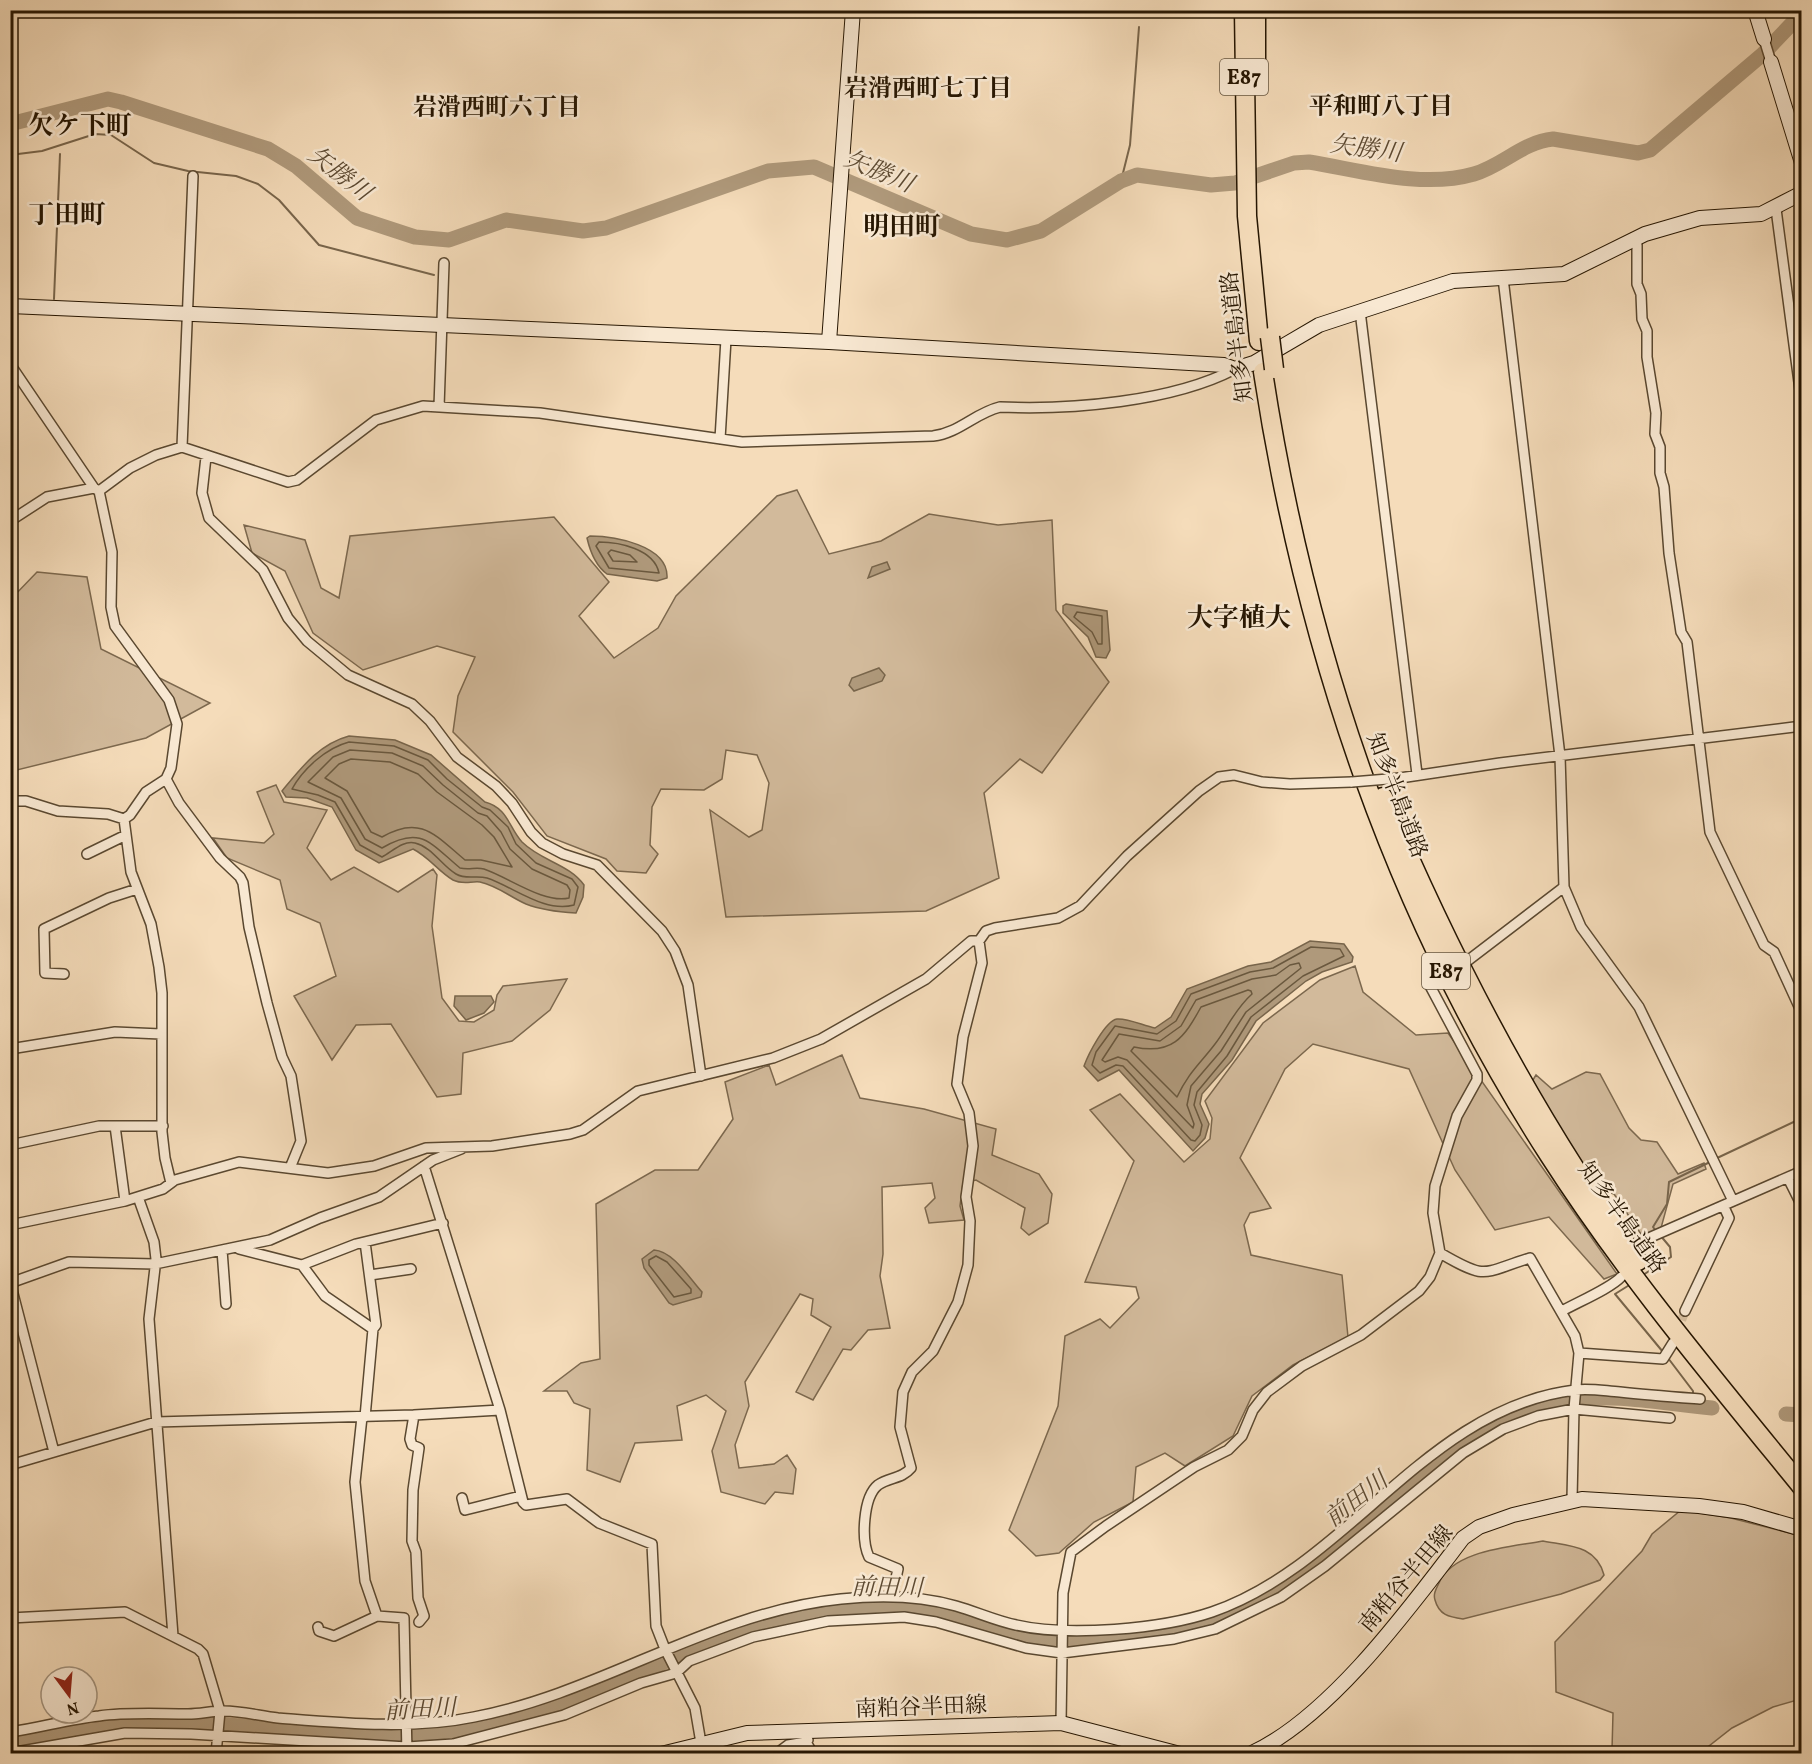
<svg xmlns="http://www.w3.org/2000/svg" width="1812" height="1764" font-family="Vollkorn,'Noto Serif JP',serif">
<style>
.green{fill:#d2ba9b;stroke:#7c684e;stroke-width:1.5}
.water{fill:#af997b;stroke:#78654b;stroke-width:1.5}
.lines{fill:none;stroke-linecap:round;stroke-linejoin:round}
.shore{stroke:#6a583e;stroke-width:1.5}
.stream{stroke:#78654b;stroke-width:2}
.river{stroke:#af997b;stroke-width:15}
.street-tunnel{stroke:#d6be9e;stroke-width:9;stroke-dasharray:9 4.5;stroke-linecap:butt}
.street-casing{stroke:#5a4830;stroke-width:12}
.secondary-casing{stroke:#261602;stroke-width:16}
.highway-casing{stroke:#261602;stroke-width:21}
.street{stroke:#f8e8d2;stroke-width:9}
.secondary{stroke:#f8e8d2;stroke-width:14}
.highway{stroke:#f5dcba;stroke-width:18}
.street-bridge-casing{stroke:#5a4830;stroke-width:12;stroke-linecap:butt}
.highway-bridge-casing{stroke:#261602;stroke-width:21;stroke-linecap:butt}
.street-bridge{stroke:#f8e8d2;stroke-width:9}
.highway-bridge{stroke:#f5dcba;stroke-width:18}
.labels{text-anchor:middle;stroke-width:5;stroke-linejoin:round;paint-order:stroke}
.shield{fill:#f8e8d2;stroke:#655540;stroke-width:1.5}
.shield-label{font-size:21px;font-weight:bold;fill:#261602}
.street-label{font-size:22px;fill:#261602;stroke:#f8e8d2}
.neighbourhood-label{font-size:24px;font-weight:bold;fill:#261602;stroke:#f8e8d2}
.water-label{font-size:24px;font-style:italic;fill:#5d4a32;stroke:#f8e8d2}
.quarter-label{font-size:26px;font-weight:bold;fill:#261602;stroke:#f8e8d2}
</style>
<rect width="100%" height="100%" fill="#f5dcba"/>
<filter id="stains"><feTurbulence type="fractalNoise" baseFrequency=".00333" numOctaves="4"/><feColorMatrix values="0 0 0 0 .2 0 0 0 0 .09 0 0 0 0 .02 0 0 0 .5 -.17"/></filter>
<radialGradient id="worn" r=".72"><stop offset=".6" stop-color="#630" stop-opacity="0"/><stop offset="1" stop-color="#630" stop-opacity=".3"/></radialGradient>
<!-- green -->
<path class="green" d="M 797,490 L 829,554 L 881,541 L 929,514 L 998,525 L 1052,520 L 1056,610 L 1109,682 L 1042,773 L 1020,759 L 984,793 L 999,878 L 926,911 L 726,917 L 710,810 L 749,837 L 762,830 L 769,783 L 757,755 L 726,750 L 722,779 L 704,790 L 661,789 L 652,807 L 650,845 L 658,854 L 646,873 L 617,871 L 606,859 L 547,836 L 513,792 L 453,732 L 458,696 L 475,657 L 437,646 L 363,670 L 313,633 L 285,571 L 252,553 L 244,525 L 305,540 L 321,588 L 339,598 L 350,536 L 554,517 L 609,582 L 579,616 L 614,658 L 658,628 L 676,596 L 777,496 Z
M 37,572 L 87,577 L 101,649 L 210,703 L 146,738 L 17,770 L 11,762 L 11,599 Z
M 276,785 L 284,802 L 327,810 L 307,848 L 331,880 L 354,867 L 398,892 L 433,869 L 437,875 L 432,926 L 442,998 L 459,1021 L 474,1022 L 494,1010 L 497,995 L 503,986 L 567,979 L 550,1010 L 512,1041 L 463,1053 L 461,1094 L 437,1097 L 391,1024 L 356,1025 L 332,1060 L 294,996 L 336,976 L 320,923 L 287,909 L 280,880 L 227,858 L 213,838 L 264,843 L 274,834 L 257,792 Z
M 1355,966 L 1363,992 L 1416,1035 L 1448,1033 L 1617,1274 L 1604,1279 L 1549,1217 L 1495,1230 L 1455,1170 L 1409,1069 L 1313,1044 L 1285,1069 L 1240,1158 L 1271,1208 L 1250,1213 L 1244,1225 L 1251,1255 L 1342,1275 L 1348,1337 L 1293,1365 L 1252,1396 L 1233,1436 L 1185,1466 L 1165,1453 L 1136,1467 L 1133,1502 L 1094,1522 L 1059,1553 L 1036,1556 L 1009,1530 L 1058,1406 L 1065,1336 L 1100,1319 L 1110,1328 L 1139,1298 L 1136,1287 L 1085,1282 L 1134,1161 L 1090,1110 L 1120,1094 L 1184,1162 L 1210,1139 L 1212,1118 L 1205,1101 L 1263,1023 L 1320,980 Z
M 842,1055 L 860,1098 L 924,1109 L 996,1129 L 992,1155 L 1039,1174 L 1052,1194 L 1048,1223 L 1029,1235 L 1021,1228 L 1025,1208 L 976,1180 L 963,1183 L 960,1206 L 964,1220 L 929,1223 L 925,1208 L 935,1198 L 932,1183 L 882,1187 L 883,1254 L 880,1276 L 890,1328 L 868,1330 L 851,1350 L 843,1349 L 813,1400 L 796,1392 L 831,1327 L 811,1315 L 813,1299 L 800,1294 L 745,1382 L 749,1406 L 735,1445 L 739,1468 L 774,1464 L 787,1455 L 796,1469 L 793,1494 L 775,1492 L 765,1504 L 721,1492 L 712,1451 L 726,1411 L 706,1395 L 677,1406 L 682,1440 L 635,1443 L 620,1482 L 587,1470 L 590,1409 L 574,1403 L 567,1391 L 544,1391 L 581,1363 L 600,1359 L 596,1204 L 655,1170 L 698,1170 L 733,1119 L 725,1082 L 769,1065 L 776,1085 Z
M 1586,1072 L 1600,1074 L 1629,1128 L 1641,1140 L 1657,1142 L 1678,1174 L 1704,1163 L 1706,1169 L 1673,1184 L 1661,1228 L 1643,1237 L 1614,1194 L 1599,1189 L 1531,1083 L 1536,1075 L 1552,1089 Z
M 1681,1510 L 1731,1518 L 1801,1536 L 1801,1699 L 1773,1707 L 1732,1728 L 1700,1753 L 1646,1753 L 1639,1747 L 1612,1750 L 1613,1713 L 1556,1692 L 1555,1642 L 1642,1551 L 1652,1534 Z
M 1543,1541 C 1569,1546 1596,1545 1604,1575 L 1600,1580 L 1561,1594 L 1463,1619 C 1449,1617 1439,1615 1435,1600 C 1433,1594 1436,1589 1439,1583 C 1453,1550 1511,1547 1543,1541 Z"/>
<!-- water -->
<path class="water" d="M 590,536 C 613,536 669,545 667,578 L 657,581 L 607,574 C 596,566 590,551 587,538 Z
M 887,562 L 890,569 L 868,578 L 872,567 Z
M 1066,604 L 1107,611 L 1110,650 L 1106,658 L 1096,657 L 1088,637 L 1063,613 L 1063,606 Z
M 879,668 L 885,675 L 882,681 L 854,691 L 849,685 L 852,678 Z
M 349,736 L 395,740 L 431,755 L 485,802 C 508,808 509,828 522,842 C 541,861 569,864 584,885 L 583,897 L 576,913 C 559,912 541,910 526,904 C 510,897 498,886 480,882 C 471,881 463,885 453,880 C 439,872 429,857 413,849 L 379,863 L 356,850 L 332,807 L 307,798 L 286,797 L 282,791 C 301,768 319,744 349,736 Z
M 1310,941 L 1344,944 L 1353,957 L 1352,962 L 1322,972 L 1306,981 L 1256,1021 L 1232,1060 L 1202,1094 L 1200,1104 L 1209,1124 L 1205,1138 L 1193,1151 L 1119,1070 L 1098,1081 L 1084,1066 C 1088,1055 1105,1021 1117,1019 C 1128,1018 1144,1026 1155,1028 L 1171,1017 L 1187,989 L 1248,966 L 1271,962 Z
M 455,996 L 491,996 L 494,1002 L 484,1013 L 466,1020 L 454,1006 Z
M 654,1250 C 673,1251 690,1279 702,1292 L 701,1297 L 673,1305 L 669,1303 L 644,1268 L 642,1259 Z"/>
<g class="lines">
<!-- shore -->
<path class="shore" d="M 599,542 C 619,542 654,549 659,573 L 609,568 L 596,546 Z
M 611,550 L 630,555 L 637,562 L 613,561 L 608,553 Z
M 1077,612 L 1102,616 L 1102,644 L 1098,644 L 1092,632 L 1074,617 Z
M 349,742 L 394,746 L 428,760 L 447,779 L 482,807 L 490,810 L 508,827 L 516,844 L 536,863 L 572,879 L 578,887 L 574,905 C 544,913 514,887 487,878 C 476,875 466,880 456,874 C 442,866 432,847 415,843 C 403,840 392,852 382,857 L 360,845 L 335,802 L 318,795 L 292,789 C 303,769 326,748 349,742 Z
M 350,750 L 392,753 L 423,766 L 443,785 L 478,813 L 487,816 L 501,832 L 510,849 L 532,869 L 567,885 L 570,890 L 569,898 C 544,904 508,877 484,869 C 476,867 469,870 460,868 C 430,843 421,825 382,848 L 365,839 L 341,798 L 308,782 L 333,757 Z
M 351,759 L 390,762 L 418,774 L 437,792 L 482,825 L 494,837 L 512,867 L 481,860 L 465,860 C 436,836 421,814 382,837 L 371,832 L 347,791 L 325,778 L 339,764 Z
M 1311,947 L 1340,949 L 1344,956 L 1303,976 L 1251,1017 L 1227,1056 L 1197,1092 L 1194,1105 L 1202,1125 L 1200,1135 L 1195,1141 L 1191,1140 L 1123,1066 L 1116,1065 L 1100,1073 L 1092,1065 L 1096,1052 L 1115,1026 L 1157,1034 L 1176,1021 L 1191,994 L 1250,972 L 1273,968 Z
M 1299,963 L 1301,968 L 1246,1012 L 1221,1051 L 1191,1086 L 1187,1105 L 1194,1124 L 1193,1128 L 1127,1060 L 1118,1057 L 1105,1062 L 1102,1060 L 1119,1034 L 1160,1041 L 1181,1026 L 1196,1000 L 1252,979 L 1276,975 L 1290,965 Z
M 1248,990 L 1251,991 L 1252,994 C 1235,1009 1228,1027 1215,1044 C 1199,1065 1189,1072 1177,1097 L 1131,1051 L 1134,1047 C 1172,1055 1184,1038 1201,1007 Z
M 656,1256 L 667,1262 L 691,1289 L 691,1293 L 674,1297 L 649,1265 L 649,1260 Z"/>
<!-- stream -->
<path class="stream" d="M 10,155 L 42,151 L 95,134 L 111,135 L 154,163 L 188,171 L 236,176 L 258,184 L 279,200 L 319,245 L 434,275
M 1121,181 L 1130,145 L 1139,27
M 54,299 L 60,154
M 1715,1159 L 1802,1118
M 1656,1231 L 1653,1227 L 1667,1204 L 1669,1182 L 1710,1162
M 1643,1275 L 1671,1257 L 1670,1247 L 1660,1235
M 1631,1284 L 1615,1294 L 1663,1352
M 1668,1358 L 1693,1391 L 1693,1395"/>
<!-- river -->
<path class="river" d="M 10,124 L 108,99 L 121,102 L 268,149 L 296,166 L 357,218 L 415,237 L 449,240 L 506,220 L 583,231 L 606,228 L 768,171 L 814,167 L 971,234 L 1007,240 L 1041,231 L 1121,181 L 1137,175 L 1211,185 L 1235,183 L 1294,163 L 1309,162 C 1360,170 1422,189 1474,174 C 1502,166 1523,142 1553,139 L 1638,153 L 1650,150 L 1763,54 L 1802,13
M 1786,1414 L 1802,1415
M 10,1742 C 46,1743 88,1724 126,1723 C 256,1718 385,1752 513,1720 C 578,1703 637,1674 698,1647 C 744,1627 796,1614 846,1608 C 872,1605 902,1603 927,1608 C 962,1616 996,1634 1031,1638 C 1086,1645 1149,1639 1202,1624 C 1290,1598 1355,1529 1425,1473 C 1469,1439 1511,1409 1568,1400 C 1614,1393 1665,1404 1712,1408"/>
<!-- street-tunnel -->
<path class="street-tunnel" d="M 1677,1333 L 1685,1311"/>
<defs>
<path id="street" d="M 1764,39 L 1771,62
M 1776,209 L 1802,405
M 1633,238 L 1637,245 L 1637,284 L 1641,294 L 1642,319 L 1647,331 L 1647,357 L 1656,413 L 1655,434 L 1660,447 L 1660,473 L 1664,487 L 1669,553 L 1681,632 L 1687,642 L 1710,832 L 1764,945 L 1774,952 L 1802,1013
M 1503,278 L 1560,756 L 1564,887 L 1581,927 L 1639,1007 L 1733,1201
M 1360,311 L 1417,774
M 10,364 L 94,488 L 99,491 L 130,468 L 156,455 L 182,447 L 288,482 L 297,480 L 376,420 L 423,406 L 540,413 L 742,442 L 933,436 C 959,433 975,413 1000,407 C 1070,410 1172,402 1235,369
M 439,407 L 444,263
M 720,439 L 726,339
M 182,447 L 193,176
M 206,457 L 202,493 L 209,518 L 263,570 L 288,618 L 307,641 L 348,675 L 412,704 L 430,721 L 457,757 L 496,786 L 512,803 L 531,832 L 542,843 L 563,854 L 597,865 L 662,931 L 675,951 L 688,985 L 701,1076
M 99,491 L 112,552 L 111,607 L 115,626 L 169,700 L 177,724 L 171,768 L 166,779 L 146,792 L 130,815 L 124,819
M 10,521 L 47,497 L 94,488
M 1400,778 L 1500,763 L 1802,726
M 166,779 L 179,803 L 220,858 L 240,877 L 243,883 L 249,927 L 267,1003 L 282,1057 L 291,1076 L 301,1141 L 290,1168
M 10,801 L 26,801 L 58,811 L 108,814 L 124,819
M 124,819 L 131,872 L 151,924 L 159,967 L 162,993 L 162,1132 L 165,1158 L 171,1183
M 87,854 L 126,835
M 979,941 L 986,931 L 995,928 L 1058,918 L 1080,906 L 1127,856 L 1199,791 L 1219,777 L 1234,775 L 1262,782 L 1290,784 L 1352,782
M 1466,962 L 1564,887
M 64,974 L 45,973 L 44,929 L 109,898 L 137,889
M 10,1049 L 115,1032 L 161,1034
M 115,1126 L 125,1201
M 10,1145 L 99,1126 L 163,1126
M 424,1166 L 500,1410 L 523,1502 L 526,1505 L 567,1499 L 599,1523 L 652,1544 L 656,1626 L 665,1649 L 695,1708 L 701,1743
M 1788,1178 L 1802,1206
M 138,1197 L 154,1242 L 156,1259 L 149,1319 L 173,1636
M 10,1225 L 125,1201 L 163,1189 L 175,1180 L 239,1162 L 328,1173 L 374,1166 L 426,1148 L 492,1146 L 570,1134 L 583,1130 L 638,1091 L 773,1058 L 821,1039 L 926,979 L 971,941 L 979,941 L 982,963 L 963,1037 L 957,1084 L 969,1113 L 973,1146 L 966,1197 L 970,1221 L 968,1265 L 958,1302 L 933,1351 L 912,1372 L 903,1392 L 900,1427 L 911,1468 C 902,1479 889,1477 878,1485 C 863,1497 861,1540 869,1557 L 898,1569 L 892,1596
M 365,1242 L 376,1325 L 373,1329 L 365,1417
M 1637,1248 L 1644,1240 L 1802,1171
M 239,1249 L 302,1265 L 356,1244 L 443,1223
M 222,1250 L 226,1304
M 1440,1253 C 1488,1281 1481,1273 1530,1258 L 1575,1336 L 1579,1353 L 1574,1409 L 1572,1499
M 302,1265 L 325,1296 L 373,1329
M 370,1275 L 411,1269
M 10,1282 L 54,1452
M 10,1283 L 69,1262 L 155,1264 L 270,1240 L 320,1218 L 379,1197 L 433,1160 L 461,1149
M 1562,1311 C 1578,1302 1611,1288 1621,1277
M 1685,1311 L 1729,1218 L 1724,1207
M 1579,1353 L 1663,1359 L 1673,1343
M 414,1415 L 500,1410
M 10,1465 L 156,1422 L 414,1415 L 410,1439 L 412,1445 L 419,1448 L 413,1490 L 412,1541 L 416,1552 L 418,1598 L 424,1616 L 419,1622
M 462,1498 L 465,1510 L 521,1496
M 377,1616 L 404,1618 L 407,1754
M 10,1618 L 125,1612 L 198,1649 L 203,1654 L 220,1711 L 216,1754
M 318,1627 L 319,1631 L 334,1636 L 377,1616 L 365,1581 L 355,1482 L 362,1417
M 1061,1723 L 1063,1593 L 1071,1552 L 1106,1526 L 1194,1467 L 1228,1450 L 1242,1436 L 1253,1410 L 1267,1392 L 1302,1366 L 1361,1335 L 1419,1291 L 1430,1277 L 1440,1253 L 1433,1213 L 1435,1186 L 1457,1116 L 1477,1080 L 1477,1074 L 1429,984 L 1430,978 L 1435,976
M 10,1732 C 40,1728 69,1719 99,1716 C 128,1712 159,1714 188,1714 C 200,1714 212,1711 224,1711 C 242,1711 260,1716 278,1718 C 341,1723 412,1730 474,1717 C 601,1693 711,1612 841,1599 C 880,1595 918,1595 956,1606 C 977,1612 996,1621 1016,1625 C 1068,1637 1162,1629 1212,1612 C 1349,1565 1426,1408 1575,1390 C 1590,1388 1605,1391 1620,1392 C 1647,1395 1674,1397 1700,1399
M 808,1740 L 806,1742 L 813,1754
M 10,1753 L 125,1733 L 191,1734 L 407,1747 L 453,1744 L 564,1715 L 641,1683 L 676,1673 L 689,1661 L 753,1637 L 828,1621 L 904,1617 L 936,1622 L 1026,1648 L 1062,1653 L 1174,1639 L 1215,1629 L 1281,1597 L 1325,1566 L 1463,1453 L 1503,1429 L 1538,1416 L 1574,1409 L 1670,1418
M 776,1754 L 788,1745 L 806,1742"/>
<path id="secondary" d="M 1755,10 L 1764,39
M 1771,62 L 1802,163
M 10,306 L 829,342 L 1224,365 L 1235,369 L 1254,363 L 1319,325 L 1453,281 L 1564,274 L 1645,234 L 1700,218 L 1761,214 L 1802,193
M 829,342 L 853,10
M 661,1754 L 747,1733 L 1061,1723 L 1180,1754
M 1250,1754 C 1330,1718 1411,1606 1463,1538 L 1479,1527 L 1513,1515 L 1582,1499 L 1699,1506 L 1743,1512 L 1802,1529"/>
<path id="highway" d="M 1244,10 L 1247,216 L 1259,341
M 1256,69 L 1256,10
M 1263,372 C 1306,653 1395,915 1549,1155 C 1624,1272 1714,1379 1802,1487
M 1383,797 C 1452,960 1534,1118 1638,1261"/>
</defs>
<!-- street casing -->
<use href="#street" class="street-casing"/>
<!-- secondary casing -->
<use href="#secondary" class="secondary-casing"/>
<!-- highway casing -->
<use href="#highway" class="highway-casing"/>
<!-- street -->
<use href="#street" class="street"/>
<!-- secondary -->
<use href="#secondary" class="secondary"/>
<!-- highway -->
<use href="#highway" class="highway"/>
<defs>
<path id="street-bridge" d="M 1352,782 L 1400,778
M 1435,976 L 1466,962"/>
<path id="highway-bridge" d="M 1270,337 L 1274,369"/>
</defs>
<!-- street-bridge casing -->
<use href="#street-bridge" class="street-bridge-casing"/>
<!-- highway-bridge casing -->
<use href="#highway-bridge" class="highway-bridge-casing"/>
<!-- street-bridge -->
<use href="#street-bridge" class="street-bridge"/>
<!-- highway-bridge -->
<use href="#highway-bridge" class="highway-bridge"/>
</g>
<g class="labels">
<!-- shield labels -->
<g class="shield">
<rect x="1220" y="59" width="48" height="36" rx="4.5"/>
<rect x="1422" y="953" width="48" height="36" rx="4.5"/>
</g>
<g class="shield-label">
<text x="1244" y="84">E87</text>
<text x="1446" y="978">E87</text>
</g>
<!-- street labels -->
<g class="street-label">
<text transform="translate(1236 337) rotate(-97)" y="8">知多半島道路</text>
<text transform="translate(1398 795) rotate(69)" y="8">知多半島道路</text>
<text transform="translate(1623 1217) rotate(54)" y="8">知多半島道路</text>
<text transform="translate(1405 1578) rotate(-50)" y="8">南粕谷半田線</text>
<text transform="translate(921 1706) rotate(-2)" y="8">南粕谷半田線</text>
</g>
<!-- neighbourhood labels -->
<g class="neighbourhood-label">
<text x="928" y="96">岩滑西町七丁目</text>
<text x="1381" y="114">平和町八丁目</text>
<text x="497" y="115">岩滑西町六丁目</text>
</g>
<!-- water labels -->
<g class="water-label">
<text transform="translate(1366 148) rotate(8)" y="8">矢勝川</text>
<text transform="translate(879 171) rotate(23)" y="8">矢勝川</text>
<text transform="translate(340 173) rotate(38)" y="8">矢勝川</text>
<text transform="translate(1356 1499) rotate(-38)" y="8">前田川</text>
<text transform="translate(887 1587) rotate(1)" y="8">前田川</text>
<text transform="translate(420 1709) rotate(-3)" y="8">前田川</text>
</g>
<!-- quarter labels -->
<g class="quarter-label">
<text x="80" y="134">欠ケ下町</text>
<text x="67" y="223">丁田町</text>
<text x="902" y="235">明田町</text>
<text x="1239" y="626">大字植大</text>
</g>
</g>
<!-- margin -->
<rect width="1812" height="1764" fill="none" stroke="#f5dcba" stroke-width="36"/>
<rect x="12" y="12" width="1788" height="1740" fill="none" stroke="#261602" stroke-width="3"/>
<rect x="18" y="18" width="1776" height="1728" fill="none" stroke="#261602" stroke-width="1.5"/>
<!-- north arrow -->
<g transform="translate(69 1695) rotate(164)"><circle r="28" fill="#f8e8d2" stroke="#a4947f" stroke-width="1.5"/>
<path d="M0-4.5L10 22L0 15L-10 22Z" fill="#8f2418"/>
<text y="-9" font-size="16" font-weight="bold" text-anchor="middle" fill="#261602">N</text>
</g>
<rect width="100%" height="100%" filter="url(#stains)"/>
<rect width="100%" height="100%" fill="url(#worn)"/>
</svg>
